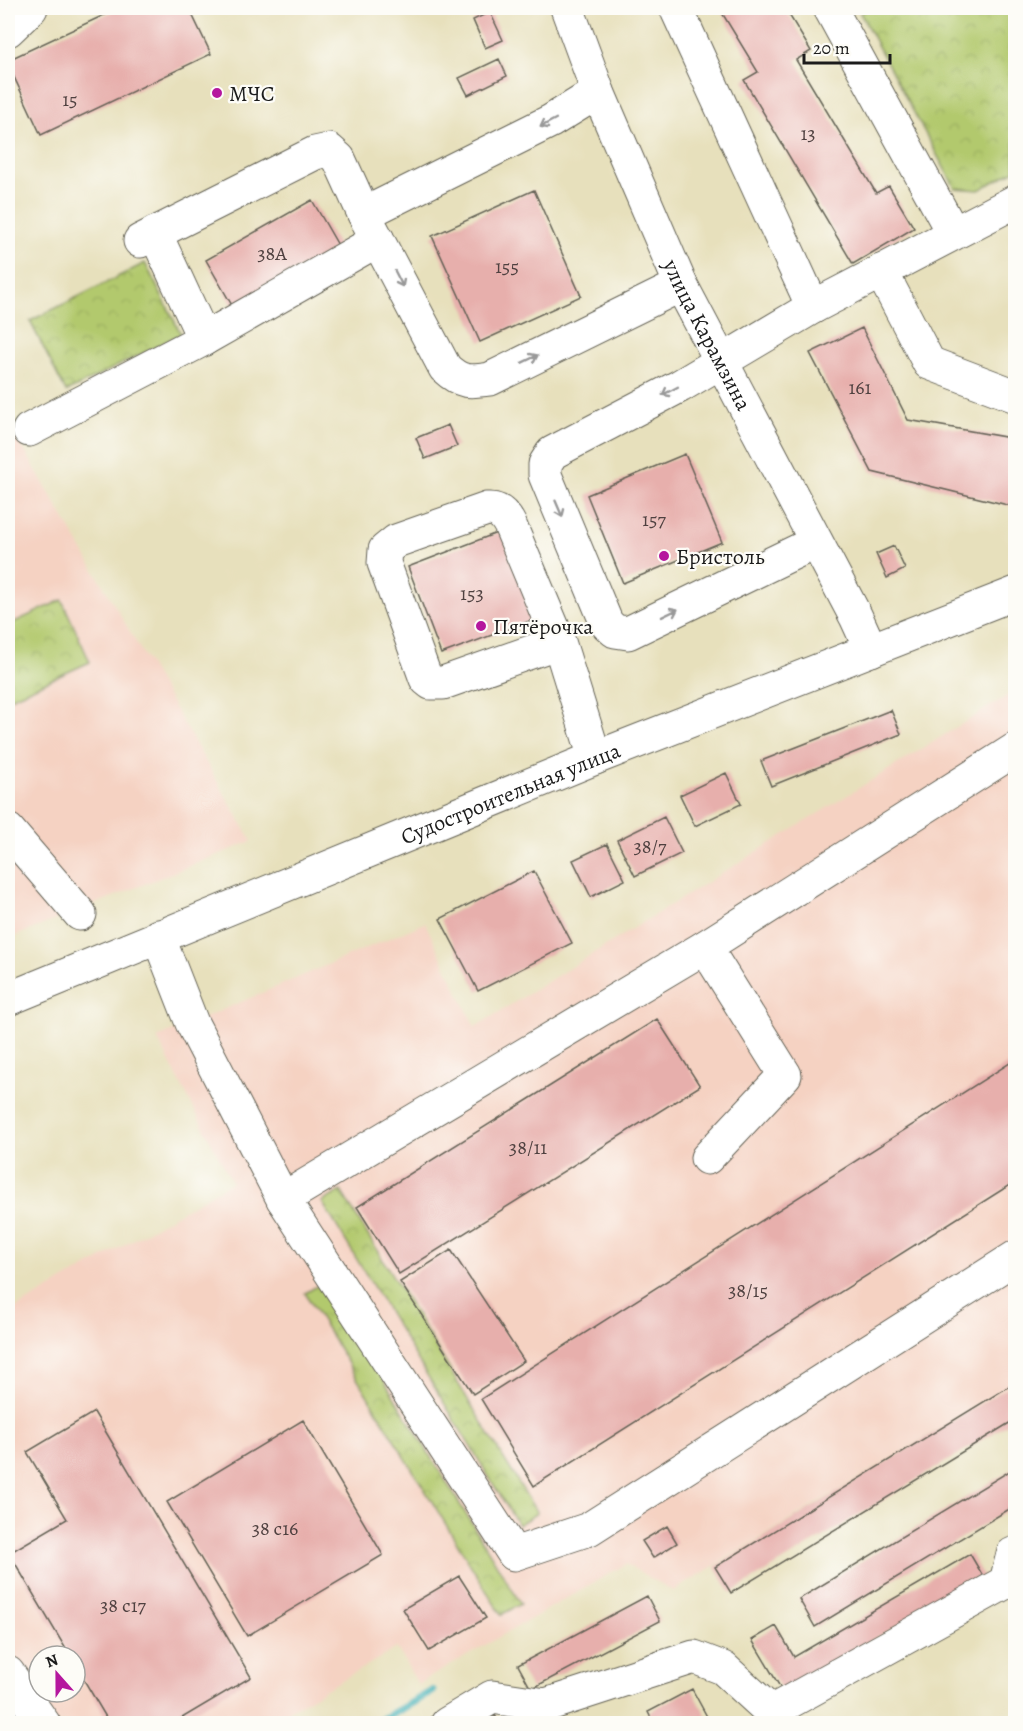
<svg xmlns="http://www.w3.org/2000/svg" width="1023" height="1731" font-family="Alegreya,serif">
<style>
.built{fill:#f5d2c2;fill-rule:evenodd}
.park{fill:url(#park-crowns);stroke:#677244;stroke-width:1.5}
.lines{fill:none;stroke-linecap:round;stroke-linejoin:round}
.stream{stroke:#3badb3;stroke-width:8}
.building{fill:#e7afac}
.minor-casing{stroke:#636154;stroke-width:35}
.minor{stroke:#fff;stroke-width:33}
.oneway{stroke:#999}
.poi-dot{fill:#b5179e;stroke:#fdfcf7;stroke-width:2}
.labels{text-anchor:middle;stroke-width:4.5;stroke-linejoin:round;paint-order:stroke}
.number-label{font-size:20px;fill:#4f4140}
.poi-label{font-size:22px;fill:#1c1c1c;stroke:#fdfcf7;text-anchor:start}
.street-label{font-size:22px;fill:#1c1c1c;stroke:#fdfcf7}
</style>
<defs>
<pattern id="park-crowns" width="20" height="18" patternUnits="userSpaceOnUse" patternTransform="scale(1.5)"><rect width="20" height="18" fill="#b2c96d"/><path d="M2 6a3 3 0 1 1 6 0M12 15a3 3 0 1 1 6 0" fill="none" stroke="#98ac5e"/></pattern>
</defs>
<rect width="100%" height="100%" fill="#fdfcf7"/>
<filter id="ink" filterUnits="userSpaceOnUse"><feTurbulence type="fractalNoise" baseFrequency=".0167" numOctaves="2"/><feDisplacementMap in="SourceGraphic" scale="12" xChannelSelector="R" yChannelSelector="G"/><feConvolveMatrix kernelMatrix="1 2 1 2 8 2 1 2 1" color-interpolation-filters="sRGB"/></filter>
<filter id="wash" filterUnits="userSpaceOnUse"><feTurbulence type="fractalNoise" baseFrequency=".008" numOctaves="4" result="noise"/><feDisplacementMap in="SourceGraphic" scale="24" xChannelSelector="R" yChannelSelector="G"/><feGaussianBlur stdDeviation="1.35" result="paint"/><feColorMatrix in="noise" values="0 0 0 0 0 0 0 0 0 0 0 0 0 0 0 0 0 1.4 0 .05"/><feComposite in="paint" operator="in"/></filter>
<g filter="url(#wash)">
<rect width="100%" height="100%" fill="#e7e0bc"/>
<!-- built -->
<path class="built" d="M 8,422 L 252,841 L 8,939 Z
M 1015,691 L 1015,1382 L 673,1591 L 626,1564 L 418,1684 L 397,1648 L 268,1723 L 8,1723 L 8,1313 L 232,1182 L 157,1038 L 425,923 L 475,1027 ZM 39,1656 L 75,1656 L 75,1692 L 39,1692 Z"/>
<!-- park -->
<path class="park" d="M 871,8 L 1015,8 L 1015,170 L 979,190 L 955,188 L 860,13 Z
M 145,263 L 181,334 L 66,392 L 30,321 Z
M 62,600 L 90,662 L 8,699 L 8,625 Z
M 341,1191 L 537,1513 L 518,1525 L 322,1202 Z
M 324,1282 L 521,1604 L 501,1615 L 305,1293 Z"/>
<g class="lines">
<!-- stream -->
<path class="stream" d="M 374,1724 L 433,1691"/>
</g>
<g id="blocks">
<!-- building -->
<path class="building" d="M 119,8 L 189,8 L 211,54 L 41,135 L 8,64 L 8,60 Z
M 719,8 L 785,8 L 811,51 L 796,60 L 876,193 L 889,186 L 914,228 L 853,264 L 744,80 L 758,72 Z
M 490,12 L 503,40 L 485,48 L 473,20 Z
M 499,59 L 507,76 L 468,95 L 459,78 Z
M 534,190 L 581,296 L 480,342 L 432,236 Z
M 312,200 L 339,247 L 233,307 L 206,260 Z
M 862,328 L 908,420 L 1016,439 L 1016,507 L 872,472 L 810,353 Z
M 448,425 L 457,446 L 425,459 L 416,438 Z
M 685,454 L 722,542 L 623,583 L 587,495 Z
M 502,531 L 535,619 L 441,654 L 408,567 Z
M 894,546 L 905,569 L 887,578 L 876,554 Z
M 891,710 L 901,734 L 771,786 L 761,761 Z
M 726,773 L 741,804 L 695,826 L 680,795 Z
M 664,817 L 682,853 L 635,876 L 617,840 Z
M 607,844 L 625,880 L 591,897 L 573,860 Z
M 534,871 L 572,943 L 478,991 L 440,919 Z
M 657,1019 L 700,1086 L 399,1274 L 357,1207 Z
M 1016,1059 L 1016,1181 L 534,1486 L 481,1399 Z
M 451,1250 L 524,1361 L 473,1394 L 400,1282 Z
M 1016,1382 L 1016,1419 L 731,1593 L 715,1567 Z
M 94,1412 L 251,1677 L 172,1724 L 110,1724 L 75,1665 L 75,1656 L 70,1656 L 9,1553 L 67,1519 L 27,1452 Z
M 303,1420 L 383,1555 L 247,1636 L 167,1502 Z
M 1016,1467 L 1016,1505 L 815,1627 L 799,1599 Z
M 667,1526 L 677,1543 L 653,1558 L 642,1541 Z
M 970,1554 L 983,1576 L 783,1692 L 752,1640 L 776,1626 L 794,1657 Z
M 459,1576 L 486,1618 L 429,1651 L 403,1609 Z
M 647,1596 L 660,1621 L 531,1689 L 518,1665 Z
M 692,1689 L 711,1724 L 654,1724 L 648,1712 Z
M 495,1715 L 500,1724 L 478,1724 Z"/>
</g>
</g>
<g filter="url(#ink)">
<use href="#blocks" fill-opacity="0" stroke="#636154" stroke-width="1.5"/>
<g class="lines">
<defs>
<g id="minor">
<path id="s1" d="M 567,8 L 598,92 L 681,285 L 856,617 L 871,650"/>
<path d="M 676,8 L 813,307"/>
<path d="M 830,8 L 953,233"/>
<path d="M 8,30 L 31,8"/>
<path d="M 598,92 L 551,121 L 364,214 L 445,368 C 461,383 469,382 490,379 L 681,285"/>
<path d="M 155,233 L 204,339"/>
<path d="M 140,241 L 315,153 L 329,150 L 339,159 L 364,214"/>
<path d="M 881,271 L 929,363 L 1016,396"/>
<path d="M 29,430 L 204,339 L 378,240"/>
<path d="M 816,542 L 628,633 L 615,631 L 607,624 L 545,475 L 545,464 L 552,453 L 680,386 L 813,307 L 1016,201"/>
<path d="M 559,642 L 443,683 L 431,683 L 426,679 L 384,563 L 385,550 L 396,541 L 487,509 C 498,508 505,515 510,525 L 559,642 L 595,758"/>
<path d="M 8,830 L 80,914"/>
<path d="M 158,936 L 192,1023 L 283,1199 L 514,1554 L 589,1529 L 1016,1257"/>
<path d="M 705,947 L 785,1075 L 707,1158"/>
<path id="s2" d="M 8,999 L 595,758 L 1016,593"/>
<path d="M 283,1199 L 705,947 L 1016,749"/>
<path d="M 8,1673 L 44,1724"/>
<path d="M 771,1712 L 1006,1582 L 1013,1554 L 1016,1553"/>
<path d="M 447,1724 L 492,1697 L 546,1705 L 694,1657 L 723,1668 L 771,1712 L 774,1724"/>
</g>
</defs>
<!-- minor casing -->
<use href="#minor" class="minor-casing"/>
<!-- minor -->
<use href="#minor" class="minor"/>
</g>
<!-- one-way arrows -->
<defs><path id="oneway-shaft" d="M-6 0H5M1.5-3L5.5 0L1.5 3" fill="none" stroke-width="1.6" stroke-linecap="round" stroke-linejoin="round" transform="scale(1.5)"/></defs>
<g class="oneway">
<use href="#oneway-shaft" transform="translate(548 123) rotate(152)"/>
<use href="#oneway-shaft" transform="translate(399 279) rotate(63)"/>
<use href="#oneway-shaft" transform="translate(530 359) rotate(-26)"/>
<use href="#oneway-shaft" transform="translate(670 391) rotate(152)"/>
<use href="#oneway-shaft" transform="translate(559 509) rotate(67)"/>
<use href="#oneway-shaft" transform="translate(670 613) rotate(-26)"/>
</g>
</g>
<!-- markers -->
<g class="poi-dot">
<circle cx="217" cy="93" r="6"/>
<circle cx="664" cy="556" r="6"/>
<circle cx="481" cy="626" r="6"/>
</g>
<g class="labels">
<!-- number labels -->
<g class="number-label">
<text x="70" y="106">15</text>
<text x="808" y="140">13</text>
<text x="272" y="260">38А</text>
<text x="507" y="273">155</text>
<text x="860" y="394">161</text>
<text x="654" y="526">157</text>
<text x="472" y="600">153</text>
<text x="650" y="853">38/7</text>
<text x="528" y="1154">38/11</text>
<text x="748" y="1297">38/15</text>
<text x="275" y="1535">38 с16</text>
<text x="123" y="1612">38 с17</text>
</g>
<!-- poi labels -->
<g class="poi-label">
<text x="229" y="101">МЧС</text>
<text x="676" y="564">Бристоль</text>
<text x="493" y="634">Пятёрочка</text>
</g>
<!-- street labels -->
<g class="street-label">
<text dy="8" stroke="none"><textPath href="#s1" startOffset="356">улица Карамзина</textPath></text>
<text dy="8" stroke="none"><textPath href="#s2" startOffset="543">Судостроительная улица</textPath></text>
</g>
</g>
<!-- margin -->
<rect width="1023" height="1731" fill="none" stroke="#fdfcf7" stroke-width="30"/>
<!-- north arrow -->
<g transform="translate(57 1674) rotate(339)"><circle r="28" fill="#fdfcf7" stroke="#a3a29f" stroke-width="1.5"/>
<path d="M0-4.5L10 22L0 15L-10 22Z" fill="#b5179e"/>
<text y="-9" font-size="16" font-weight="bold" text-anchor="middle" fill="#1c1c1c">N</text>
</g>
<!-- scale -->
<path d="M804 54v9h86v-9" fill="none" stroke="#1c1c1c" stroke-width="3"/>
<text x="813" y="54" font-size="18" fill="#1c1c1c" stroke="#fdfcf7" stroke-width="4.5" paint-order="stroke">20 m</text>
</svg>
